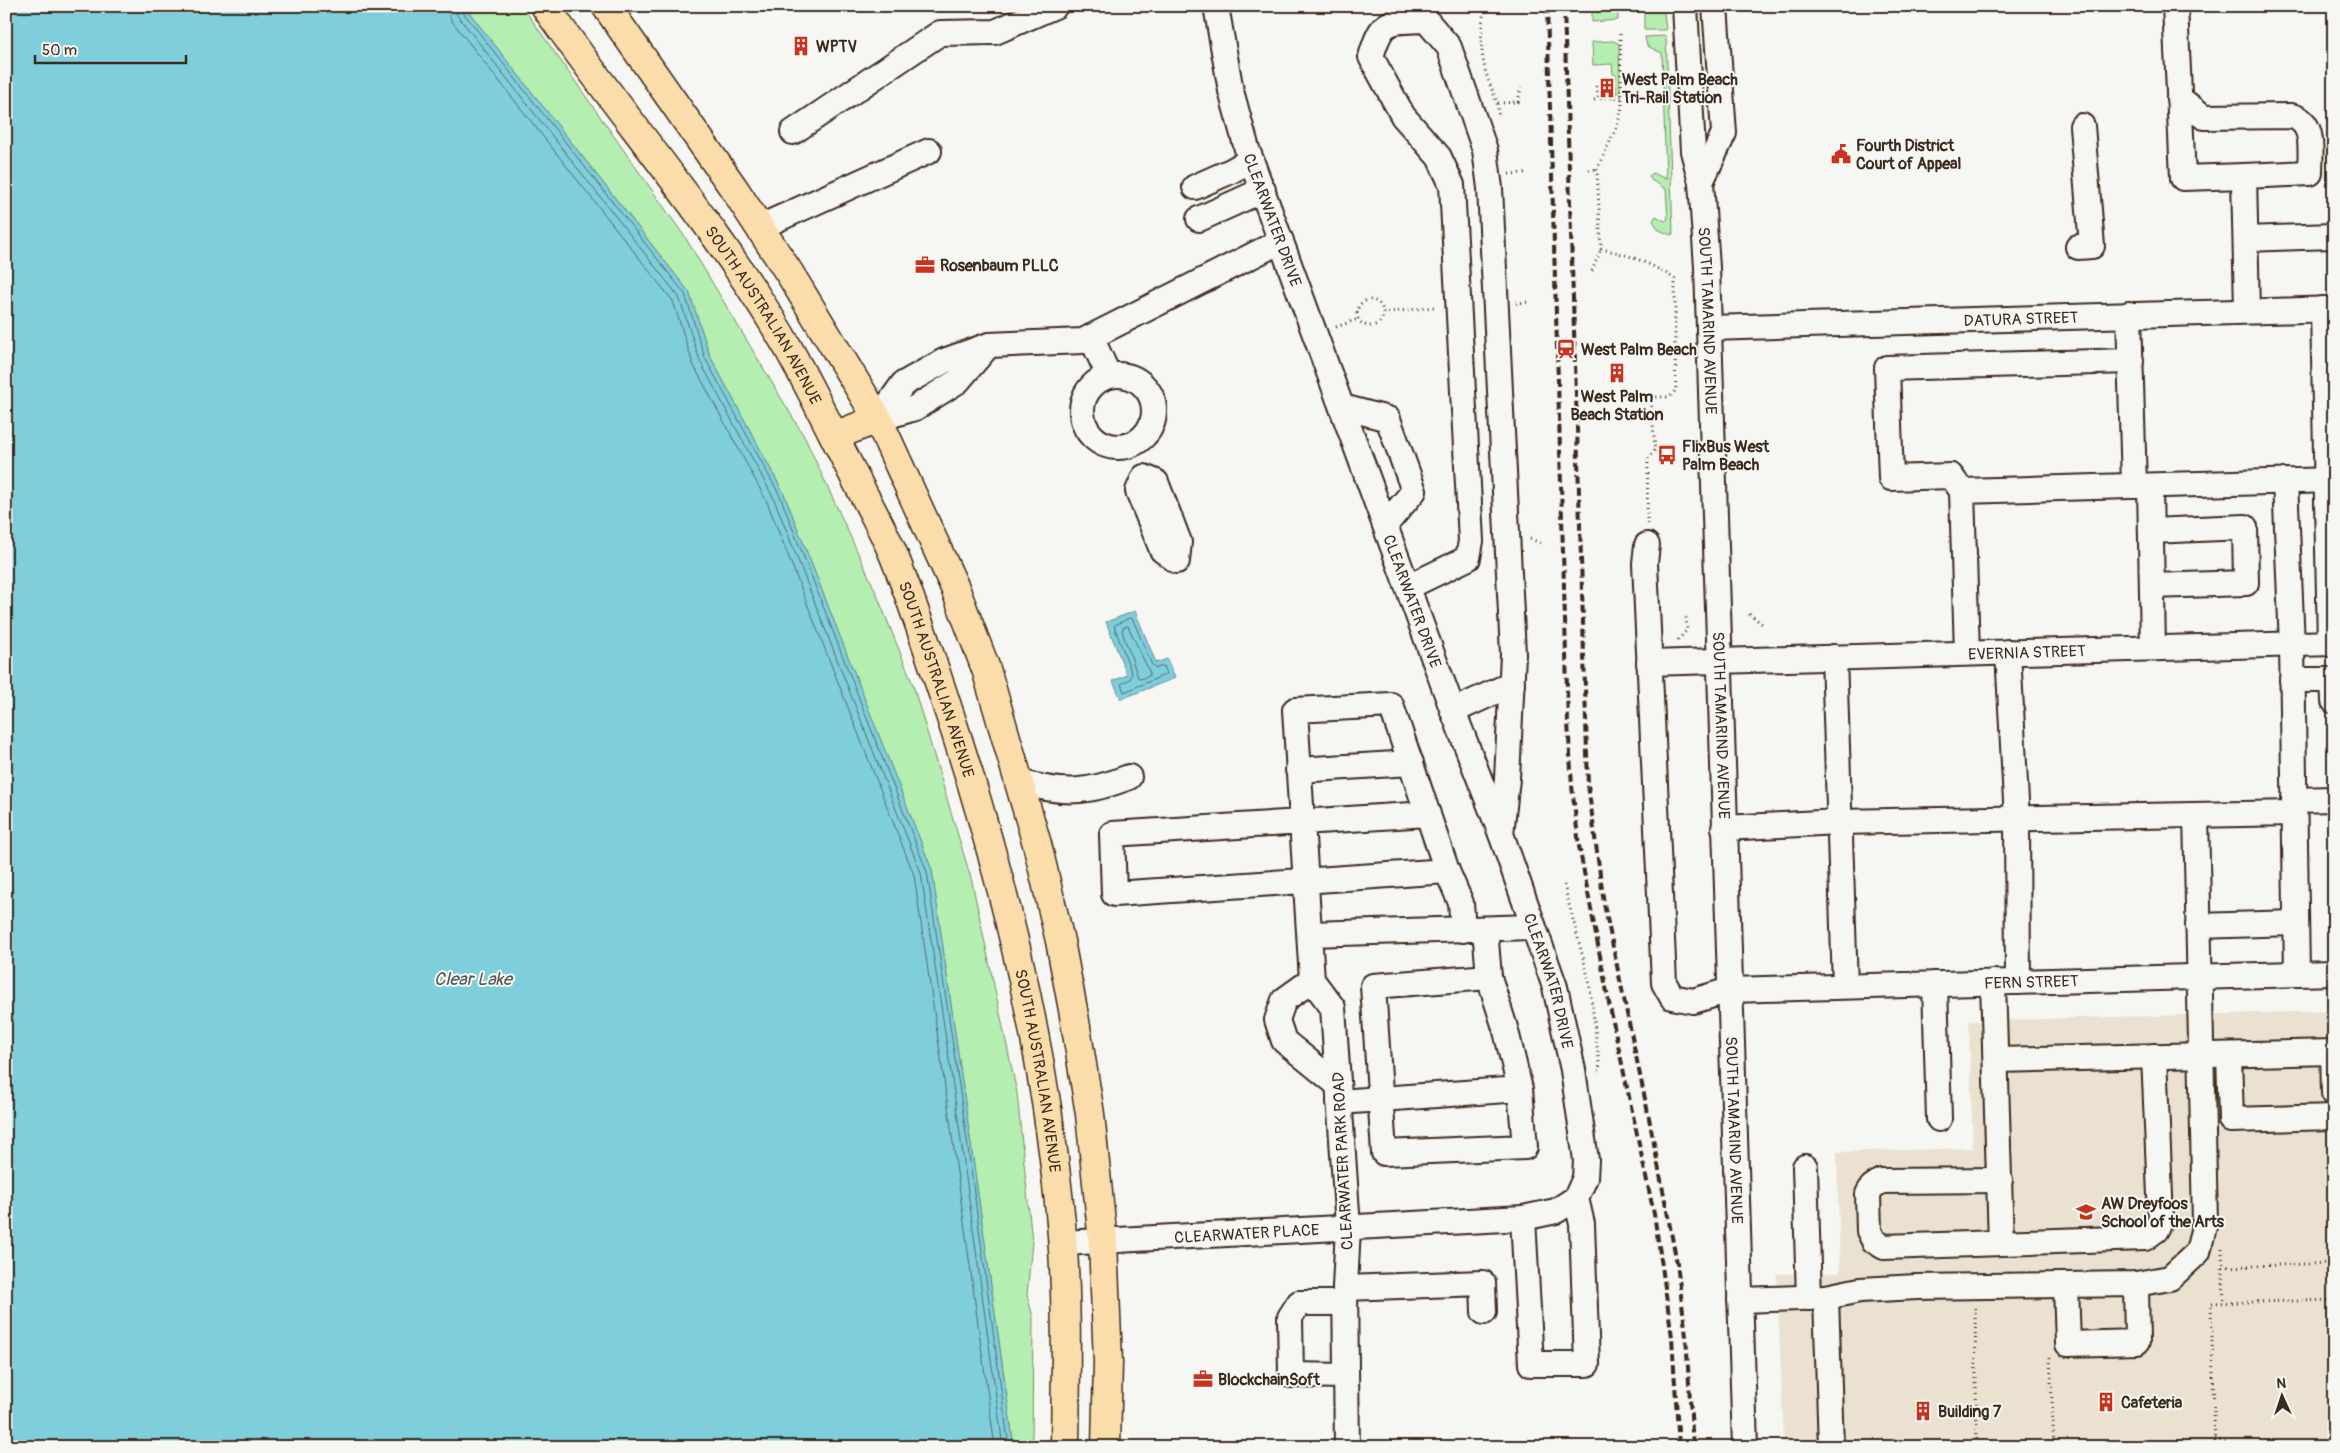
<svg xmlns="http://www.w3.org/2000/svg" width="2340" height="1453" font-family="Pangolin,sans-serif">
<style>
.built{fill:#eae1d0}
.green{fill:#b5eeb1;stroke:#788c68}
.water{fill:#7fcedc;stroke:#648c90}
.lines{fill:none;stroke-linecap:round;stroke-linejoin:round}
.shore{stroke:#566c6a;stroke-width:1}
.minor-casing{stroke:#3b2a1e;stroke-width:28}
.major-casing{stroke:#3b2a1e;stroke-width:31}
.path{stroke:#3b2a1e;stroke-width:3;stroke-dasharray:1 4;stroke-linecap:butt}
.minor{stroke:#f6f6f2;stroke-width:24}
.major{stroke:#fbddab;stroke-width:28}
.rail{stroke:#3b2a1e;stroke-width:4;stroke-dasharray:8 4;stroke-linecap:butt}
.labels{text-anchor:middle;stroke-width:4;stroke-linejoin:round;paint-order:stroke}
.poi-label{font-size:16px;font-weight:bold;fill:#3b2a1e;stroke:#f6f6f2;text-anchor:start}
.street-label{font-size:16px;fill:#3b2a1e;stroke:#f6f6f2}
.water-label{font-size:18px;font-style:italic;fill:#4f5b57;stroke:#f6f6f2}
</style>
<rect width="100%" height="100%" fill="#f6f6f2"/>
<filter id="ink" filterUnits="userSpaceOnUse"><feTurbulence type="fractalNoise" baseFrequency=".02" numOctaves="2"/><feDisplacementMap in="SourceGraphic" scale="10" xChannelSelector="R" yChannelSelector="G"/><feConvolveMatrix kernelMatrix="1 2 1 2 8 2 1 2 1" color-interpolation-filters="sRGB"/></filter>
<g filter="url(#ink)">
<!-- built -->
<path class="built" d="M 2334,1011 L 2334,1447 L 1784,1447 L 1777,1274 L 1840,1273 L 1837,1152 L 1973,1148 L 1969,1021 Z"/>
<!-- green -->
<path class="green" d="M 464,6 L 522,6 L 685,237 L 805,438 L 875,590 L 912,682 L 972,882 L 1017,1093 L 1032,1242 L 1027,1295 L 1033,1317 L 1032,1447 L 1014,1447 L 932,871 L 784,494 L 710,356 L 689,292 Z
M 1592,6 L 1618,6 L 1618,20 L 1592,22 Z
M 1646,6 L 1663,6 L 1666,30 L 1644,30 L 1644,11 Z
M 1666,36 L 1673,234 L 1671,235 L 1659,230 L 1653,221 L 1656,216 L 1665,221 L 1668,219 L 1666,189 L 1651,180 L 1649,176 L 1653,173 L 1666,179 L 1662,53 L 1647,46 L 1645,37 Z
M 1614,41 L 1619,44 L 1620,91 L 1616,94 L 1616,75 L 1613,74 L 1612,64 L 1593,65 L 1592,42 Z"/>
<!-- water -->
<path class="water" d="M 6,6 L 464,6 L 689,292 L 710,356 L 784,494 L 932,870 L 1014,1447 L 6,1447 Z
M 1135,611 L 1156,663 L 1167,659 L 1175,678 L 1121,699 L 1113,681 L 1127,675 L 1106,622 Z"/>
<g class="lines">
<!-- shore -->
<path class="shore" d="M 447,6 L 451,20 L 673,301 L 693,364 L 767,502 L 914,875 L 950,1121 L 995,1447
M 454,6 L 457,15 L 679,297 L 700,361 L 774,499 L 921,873 L 958,1119 L 1003,1447
M 460,6 L 462,11 L 685,294 L 705,358 L 780,496 L 927,872 L 964,1119 L 1009,1447
M 1130,618 L 1133,620 L 1152,665 L 1156,668 L 1164,666 L 1167,674 L 1124,692 L 1121,684 L 1130,679 L 1132,674 L 1114,626 Z
M 1128,626 L 1150,673 L 1149,676 L 1141,679 L 1138,677 L 1122,631 L 1123,628 Z"/>
<defs>
<g id="minor">
<path id="s1" d="M 1216,6 L 1231,91 L 1247,149 L 1453,711 L 1501,834 L 1555,987 L 1573,1070 L 1586,1160 L 1585,1178 L 1576,1198"/>
<path id="s2" d="M 1685,6 L 1693,151 L 1701,182 L 1707,267 L 1745,1447"/>
<path d="M 2175,6 L 2183,178 L 2244,176 L 2247,310"/>
<path d="M 2179,98 L 2204,117 L 2291,116 C 2316,121 2310,153 2310,173 L 2244,176"/>
<path d="M 793,132 L 940,33 L 995,32 L 1055,6"/>
<path d="M 1701,182 L 1724,133 L 1715,6"/>
<path d="M 1195,187 L 1231,171 L 1251,160"/>
<path d="M 1199,219 L 1263,190"/>
<path d="M 760,227 L 929,151"/>
<path d="M 2246,239 L 2334,236"/>
<path d="M 2078,247 L 2092,246 L 2082,126"/>
<path d="M 2323,309 L 2330,644"/>
<path d="M 2129,314 L 2134,486"/>
<path id="s3" d="M 1709,328 L 2334,309"/>
<path d="M 1091,337 L 1109,376"/>
<circle cx="1118" cy="411" r="36"/>
<path d="M 1343,407 L 1388,419 L 1414,491 L 1386,524"/>
<path d="M 878,419 L 903,384 L 944,361 L 989,345 L 1083,341 L 1281,241"/>
<path d="M 878,419 L 915,408 L 958,381 L 988,346"/>
<path d="M 1144,477 L 1156,482 L 1179,542 L 1177,561 L 1162,550 L 1138,491 Z"/>
<path d="M 2285,481 L 2292,645 L 2297,974"/>
<path d="M 2150,486 L 2153,648"/>
<path d="M 1962,491 L 1951,476 L 1891,478 L 1887,368 L 2131,361"/>
<path d="M 2151,531 L 2245,527 L 2246,583 L 2152,586"/>
<path id="s4" d="M 1647,545 L 1645,563 L 1664,983 L 1672,997 L 1693,1001 L 1730,990 L 1764,989 L 2334,973"/>
<path d="M 1408,587 L 1468,558 L 1471,541 L 1452,185 L 1439,157 L 1403,116 L 1371,57 C 1382,19 1387,21 1426,20 L 1449,47 L 1485,150 L 1490,188 L 1513,654 L 1507,779 L 1501,834"/>
<path d="M 2008,652 L 2017,820 L 2018,982"/>
<path d="M 1967,653 L 1962,491 L 2334,480"/>
<path d="M 1834,657 L 1845,986"/>
<path id="s5" d="M 1649,663 L 2334,643"/>
<path d="M 2292,680 L 2333,680 L 2334,701"/>
<path d="M 1453,711 L 1512,684"/>
<path d="M 1298,770 L 1411,763"/>
<path d="M 1019,782 C 1063,794 1086,794 1129,777"/>
<path d="M 2294,800 L 2334,799"/>
<path d="M 1724,828 L 1839,822 L 2294,813"/>
<path d="M 1447,871 L 1461,903 L 1463,930"/>
<path d="M 2198,926 L 2296,923"/>
<path d="M 1485,929 L 1489,977"/>
<path d="M 1310,934 L 1533,927"/>
<path d="M 1312,980 L 1284,1000 L 1277,1020 L 1284,1041 L 1338,1085"/>
<path d="M 1993,982 L 2001,1243"/>
<path d="M 1935,984 L 1939,1119"/>
<path d="M 2333,1052 L 2334,1093"/>
<path d="M 2229,1055 L 2231,1120 L 2334,1117"/>
<path d="M 1996,1060 L 2334,1052"/>
<path d="M 1339,1102 L 1520,1089 L 1525,1147 L 1384,1153 L 1373,986 L 1489,977 L 1506,1031 L 1520,1089"/>
<path d="M 1805,1167 L 1809,1298"/>
<path d="M 2000,1180 L 1881,1181 L 1872,1187 L 1868,1194 L 1869,1231 L 1874,1241 L 1884,1247 L 2145,1238 L 2156,1230 L 2161,1219 L 2154,1056"/>
<path d="M 1523,1218 L 1531,1364 L 1587,1364 L 1582,1224 L 1576,1198"/>
<path id="s6" d="M 1063,1243 L 1523,1218 L 1556,1211 L 1576,1198"/>
<path d="M 2066,1285 L 2068,1344 L 2137,1342 L 2136,1284"/>
<path d="M 1345,1288 L 1483,1283 L 1484,1312"/>
<path d="M 1826,1297 L 1831,1447"/>
<path d="M 1740,1300 L 1826,1297 L 1860,1290 L 1917,1287 L 2136,1284 L 2170,1278 L 2198,1252 L 2205,1222 L 2196,815"/>
<path d="M 1345,1303 L 1299,1303 L 1290,1317 L 1291,1375 L 1346,1376"/>
<path d="M 1347,1447 L 1345,1288 L 1348,1227 L 1337,1067 L 1333,1008 L 1312,980 L 1295,710 L 1391,705 L 1447,871 L 1114,894 L 1112,834 L 1428,814"/>
</g>
<g id="major">
<path id="s7" d="M 545,6 C 624,120 717,225 787,346 C 810,387 831,430 852,472 C 866,500 882,527 894,556 C 913,603 928,650 944,697 C 999,861 1042,1031 1059,1203 C 1068,1284 1066,1366 1065,1447"/>
<path d="M 606,6 L 735,190 L 790,274 L 878,419 L 955,588 L 986,669 L 1037,844 L 1060,941 L 1074,1015 L 1090,1114 L 1103,1242 L 1108,1362 L 1106,1447"/>
<path d="M 834,436 L 878,419"/>
</g>
</defs>
<!-- minor casing -->
<use href="#minor" class="minor-casing"/>
<!-- major casing -->
<use href="#major" class="major-casing"/>
<!-- path -->
<path class="path" d="M 1485,6 C 1480,29 1480,54 1487,76 C 1491,91 1500,101 1498,117
M 1620,34 L 1622,108 L 1616,129 L 1597,169 L 1601,249 C 1629,254 1652,264 1675,279 L 1675,353
M 1596,86 L 1599,99 L 1622,97
M 1594,100 L 1599,99
M 1498,103 L 1518,102 L 1521,87
M 1589,170 L 1597,169
M 1509,174 L 1525,173
M 1592,271 L 1601,249
M1357 313a13 13 0 1 1 26 0a13 13 0 1 1-26 0Z
M 1516,303 L 1529,302
M 1383,313 L 1434,307
M 1336,327 L 1358,319
M 1647,524 L 1648,458 L 1655,450 L 1651,397 L 1670,397 L 1676,390 L 1675,353 L 1649,353
M 1530,539 L 1544,544
M 1749,614 L 1765,626
M 1678,640 L 1687,630 L 1686,617
M 1564,885 L 1589,980 L 1600,1070 L 1595,1073
M 2222,1248 L 2224,1303
M 2223,1267 L 2334,1263
M 1975,1308 L 1977,1447
M 2050,1357 L 2054,1447
M 2215,1439 L 2237,1447
M 2215,1447 L 2211,1303 L 2334,1300"/>
<!-- minor -->
<use href="#minor" class="minor"/>
<!-- major -->
<use href="#major" class="major"/>
<!-- rail -->
<path class="rail" d="M 1547,6 L 1568,723 L 1572,786 L 1579,846 L 1609,1003 L 1654,1214 L 1662,1266 L 1672,1337 L 1679,1447
M 1564,6 L 1588,785 L 1604,904 L 1649,1118 L 1677,1263 L 1686,1336 L 1693,1447"/>
</g>
</g>
<!-- icons -->
<defs>
<symbol id="building-bare" viewBox="-9 -9 18 18"><path d="M-4-6H4V6H1V3H-1V6H-4ZM-2.5-4.3h1.7v1.8h-1.7ZM.8-4.3h1.7v1.8H.8ZM-2.5-1h1.7V.8h-1.7ZM.8-1h1.7V.8H.8Z" fill="#c8321e" stroke="#f6f6f2" stroke-width="2.5" paint-order="stroke"/></symbol>
<symbol id="civic-bare" viewBox="-9 -9 18 18"><path d="M-.6-6.5H3V-4.5H.6V-3L4-1V1h2V6H-6V1h2V-1L-.6-3ZM-1.2 2.5V6h2.4V2.5Z" fill="#c8321e" stroke="#f6f6f2" stroke-width="2.5" paint-order="stroke"/></symbol>
<symbol id="office-bare" viewBox="-9 -9 18 18"><path d="M-6-3h4V-5.5h4V-3h4V5H-6ZM-1-4.5V-3h2v-1.5ZM-6 0V1H6V0Z" fill="#c8321e" stroke="#f6f6f2" stroke-width="2.5" paint-order="stroke"/></symbol>
<symbol id="station-bare" viewBox="-9 -9 18 18"><path d="M-3-6H3Q5-6 5-4V2Q5 4 3 4L4.5 6H3L1.5 4h-3L-3 6H-4.5L-3 4Q-5 4-5 2V-4Q-5-6-3-6ZM-3.5-4v3h7v-3ZM-3.5 1v1.5H-2V1ZM2 1v1.5H3.5V1Z" fill="#c8321e" stroke="#f6f6f2" stroke-width="2.5" paint-order="stroke"/></symbol>
<symbol id="bus-bare" viewBox="-9 -9 18 18"><path d="M-5-6H5V4H4V6H2V4H-2V6H-4V4H-5ZM-3.5-4V0h7V-4ZM-3.5 1.2v1.5H-2V1.2ZM2 1.2v1.5H3.5V1.2Z" fill="#c8321e" stroke="#f6f6f2" stroke-width="2.5" paint-order="stroke"/></symbol>
<symbol id="school-bare" viewBox="-9 -9 18 18"><path d="M0-5L7-2L0 1L-7-2ZM-4 1L0 2.5L4 1V4Q0 6-4 4Z" fill="#c8321e" stroke="#f6f6f2" stroke-width="2.5" paint-order="stroke"/></symbol>
</defs>
<g fill-rule="evenodd">
<use href="#building-bare" x="787" y="32" width="28" height="28"/>
<use href="#building-bare" x="1593" y="74" width="28" height="28"/>
<use href="#civic-bare" x="1827" y="140" width="28" height="28"/>
<use href="#office-bare" x="911" y="251" width="28" height="28"/>
<use href="#station-bare" x="1552" y="335" width="28" height="28"/>
<use href="#building-bare" x="1603" y="359" width="28" height="28"/>
<use href="#bus-bare" x="1653" y="441" width="28" height="28"/>
<use href="#school-bare" x="2072" y="1198" width="28" height="28"/>
<use href="#office-bare" x="1189" y="1365" width="28" height="28"/>
<use href="#building-bare" x="2092" y="1388" width="28" height="28"/>
<use href="#building-bare" x="1909" y="1397" width="28" height="28"/>
</g>
<g class="labels">
<!-- poi labels -->
<g class="poi-label">
<text x="816" y="52">WPTV</text>
<text x="1622" y="85">West Palm Beach<tspan x="1622" dy="18">Tri-Rail Station</tspan></text>
<text x="1856" y="151">Fourth District<tspan x="1856" dy="18">Court of Appeal</tspan></text>
<text x="940" y="271">Rosenbaum PLLC</text>
<text x="1581" y="355">West Palm Beach</text>
<text x="1617" y="402" text-anchor="middle">West Palm<tspan x="1617" dy="18">Beach Station</tspan></text>
<text x="1682" y="452">FlixBus West<tspan x="1682" dy="18">Palm Beach</tspan></text>
<text x="2101" y="1209">AW Dreyfoos<tspan x="2101" dy="18">School of the Arts</tspan></text>
<text x="1218" y="1385">BlockchainSoft</text>
<text x="2121" y="1408">Cafeteria</text>
<text x="1938" y="1417">Building 7</text>
</g>
<!-- street labels -->
<g class="street-label">
<text dy="6" stroke="none"><textPath href="#s1" startOffset="222">CLEARWATER DRIVE</textPath></text>
<text dy="6" stroke="none"><textPath href="#s7" startOffset="379">SOUTH AUSTRALIAN AVENUE</textPath></text>
<text dy="6" stroke="none"><textPath href="#s3" startOffset="312">DATURA STREET</textPath></text>
<text dy="6" stroke="none"><textPath href="#s2" startOffset="316">SOUTH TAMARIND AVENUE</textPath></text>
<text dy="6" stroke="none"><textPath href="#s1" startOffset="628">CLEARWATER DRIVE</textPath></text>
<text dy="6" stroke="none"><textPath href="#s5" startOffset="378">EVERNIA STREET</textPath></text>
<text dy="6" stroke="none"><textPath href="#s7" startOffset="784">SOUTH AUSTRALIAN AVENUE</textPath></text>
<text dy="6" stroke="none"><textPath href="#s2" startOffset="721">SOUTH TAMARIND AVENUE</textPath></text>
<text dy="6" stroke="none"><textPath href="#s4" startOffset="816">FERN STREET</textPath></text>
<text dy="6" stroke="none"><textPath href="#s1" startOffset="1032">CLEARWATER DRIVE</textPath></text>
<text dy="6" stroke="none"><textPath href="#s7" startOffset="1189">SOUTH AUSTRALIAN AVENUE</textPath></text>
<text dy="6" stroke="none"><textPath href="#s2" startOffset="1126">SOUTH TAMARIND AVENUE</textPath></text>
<text transform="translate(1342 1161) rotate(-93)" y="6">CLEARWATER PARK ROAD</text>
<text dy="6" stroke="none"><textPath href="#s6" startOffset="184">CLEARWATER PLACE</textPath></text>
</g>
<!-- water labels -->
<g class="water-label">
<text x="473" y="985">Clear Lake</text>
</g>
</g>
<!-- margin -->
<rect width="2340" height="1453" fill="none" stroke="#f6f6f2" stroke-width="25"/>
<rect x="12" y="12" width="2315" height="1428" fill="none" stroke="#3b2a1e" stroke-width="2" filter="url(#ink)"/>
<!-- north arrow -->
<g transform="translate(2282 1396) rotate(357)" stroke="#f6f6f2" stroke-width="4" paint-order="stroke">
<path d="M0-4L9 19L0 12L-9 19Z" fill="#3b2a1e"/>
<text y="-8" font-size="14" font-weight="bold" text-anchor="middle" fill="#3b2a1e">N</text>
</g>
<!-- scale -->
<path d="M35 55v8h151v-8" fill="none" stroke="#3b2a1e" stroke-width="2.5"/>
<text x="42" y="55" font-size="15" fill="#3b2a1e" stroke="#f6f6f2" stroke-width="4" paint-order="stroke">50 m</text>
</svg>
